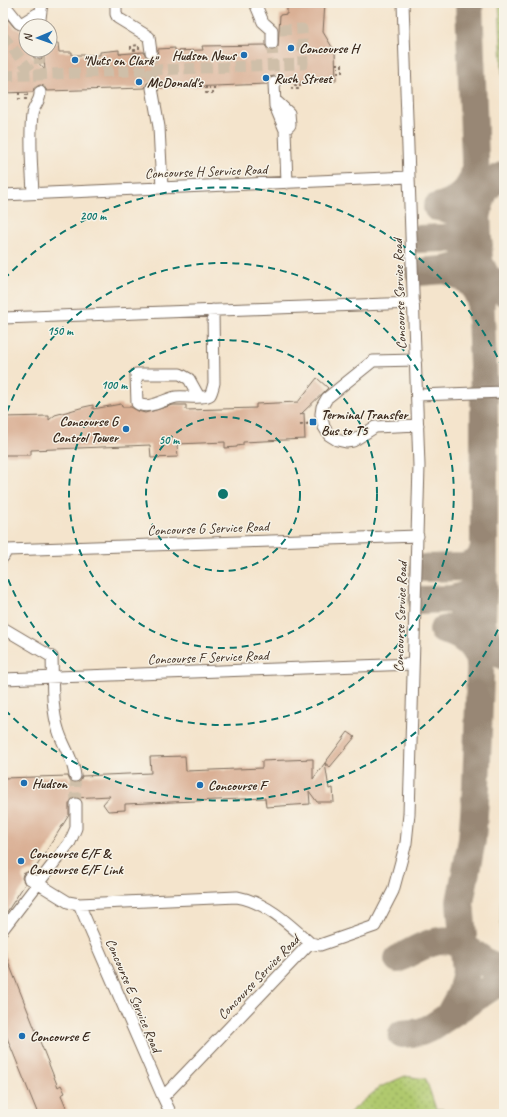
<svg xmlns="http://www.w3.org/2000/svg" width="507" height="1117" font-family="Caveat,sans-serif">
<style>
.grass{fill:url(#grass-dots);stroke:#767a46}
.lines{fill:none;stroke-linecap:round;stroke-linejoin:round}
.taxiway{stroke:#988775;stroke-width:28}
.building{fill:#dab095}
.minor-tunnel{stroke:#cfbfa9;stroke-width:11;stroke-dasharray:11 5.5;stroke-linecap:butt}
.minor-casing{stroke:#7c6b5b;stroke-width:13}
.path{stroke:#7c6b5b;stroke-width:2;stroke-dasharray:3 3;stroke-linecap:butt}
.minor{stroke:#fff;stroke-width:11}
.ring{fill:none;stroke:#0f766e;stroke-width:2;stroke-dasharray:7 5}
.poi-dot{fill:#1f6fb2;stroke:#f7f3e8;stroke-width:1.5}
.labels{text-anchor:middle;stroke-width:3;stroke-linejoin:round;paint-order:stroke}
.poi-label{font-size:14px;font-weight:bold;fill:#3b2a1e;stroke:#f7f3e8;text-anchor:start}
.street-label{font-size:14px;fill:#3b2a1e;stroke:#f7f3e8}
.centre{fill:#0f766e;stroke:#f7f3e8;stroke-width:2}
.ring-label{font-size:12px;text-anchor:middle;font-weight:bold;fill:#0f766e;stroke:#f7f3e8;stroke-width:3;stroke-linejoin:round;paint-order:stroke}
</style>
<defs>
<pattern id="grass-dots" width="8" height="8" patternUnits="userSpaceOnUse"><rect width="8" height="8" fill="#b0c96e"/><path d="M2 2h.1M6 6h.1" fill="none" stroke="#90a35a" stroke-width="1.8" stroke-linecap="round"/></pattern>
</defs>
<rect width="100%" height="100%" fill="#f7f3e8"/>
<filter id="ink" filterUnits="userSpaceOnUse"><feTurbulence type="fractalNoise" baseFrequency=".025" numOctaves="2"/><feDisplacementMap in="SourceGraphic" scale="8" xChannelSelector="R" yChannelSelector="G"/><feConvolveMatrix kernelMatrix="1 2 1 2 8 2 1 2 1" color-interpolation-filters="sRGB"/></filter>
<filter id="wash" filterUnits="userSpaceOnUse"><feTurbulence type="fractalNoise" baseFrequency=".012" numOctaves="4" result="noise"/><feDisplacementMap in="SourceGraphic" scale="16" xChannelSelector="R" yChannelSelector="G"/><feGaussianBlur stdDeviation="0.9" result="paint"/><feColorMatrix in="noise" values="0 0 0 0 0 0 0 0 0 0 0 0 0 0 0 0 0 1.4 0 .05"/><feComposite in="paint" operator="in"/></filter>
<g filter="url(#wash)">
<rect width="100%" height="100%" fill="#f4e4cc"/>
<!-- grass -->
<path class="grass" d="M 499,3 L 504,3 L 504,98 L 503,89 Z
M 504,853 L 504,944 L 501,943 L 501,875 Z
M 405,1076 L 426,1079 L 436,1109 L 443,1109 L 443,1114 L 348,1114 L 380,1087 Z"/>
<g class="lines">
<!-- taxiway -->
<path class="taxiway" d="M 475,170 C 471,191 457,202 437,207 C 457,210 470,216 478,235
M 504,175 C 471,191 486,214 469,229 C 462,235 454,236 445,238 L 457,239 L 474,251 L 486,276 L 504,292
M 418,239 L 445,238
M 479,245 C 473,261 461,267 444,270 C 463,274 476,284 481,303
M 419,272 L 444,270
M 424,568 L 463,567
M 484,572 C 477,591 471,594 452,599 L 469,604 L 476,610 L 488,639 L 497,650 L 504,656
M 422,600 L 452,599
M 480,664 C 475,645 463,635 443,630 C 472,625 506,578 463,567 C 476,566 482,558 484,546
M 398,959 C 412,951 434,938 451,941 C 461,943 488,964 498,971 L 504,972
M 449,1015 L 461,993 L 466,972 L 460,902 L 472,840 L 476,787 L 484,565 L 484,393 L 469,3
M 402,1034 L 421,1032 L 432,1027 L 493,986 L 504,981"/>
</g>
<g id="blocks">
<!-- building -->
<path class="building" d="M 317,3 L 325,3 L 323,32 L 335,52 L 336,81 L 281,83 L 280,79 L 274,76 L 270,77 L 267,84 L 162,88 L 159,87 L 155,82 L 151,81 L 147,83 L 145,88 L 47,91 L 44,86 L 40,85 L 34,88 L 33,92 L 3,93 L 3,14 L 14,27 L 21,31 L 26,38 L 26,50 L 31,50 L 33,57 L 45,70 L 44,57 L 46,50 L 50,50 L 50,43 L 58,43 L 59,52 L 72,52 L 72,55 L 100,55 L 100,52 L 119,50 L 119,54 L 144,52 L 146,57 L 152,59 L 157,55 L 158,49 L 175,48 L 175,51 L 203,50 L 202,46 L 265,45 L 268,50 L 272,51 L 278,47 L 280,15 L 287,14 L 287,5 Z
M 317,378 L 328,388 L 300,415 L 304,413 L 305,439 L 243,442 L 243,445 L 237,446 L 237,447 L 225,448 L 225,442 L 177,444 L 178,457 L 151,458 L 150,445 L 31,450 L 31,455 L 3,455 L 3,417 L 49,416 L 49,420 L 55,415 L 84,407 L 93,405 L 93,409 L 121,404 L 122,407 L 131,407 L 138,411 L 145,413 L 173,405 L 186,405 L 186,410 L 256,408 L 256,404 L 298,402 Z
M 348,732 L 355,737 L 330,767 L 325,763 L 329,789 L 333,788 L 334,802 L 317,802 L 309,791 L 310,804 L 266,807 L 265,798 L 125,804 L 125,810 L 108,811 L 103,804 L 110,796 L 73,798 L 69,804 L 69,815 L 33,872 L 29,871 L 23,874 L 22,878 L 25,884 L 3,918 L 3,778 L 68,776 L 70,781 L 76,783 L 80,781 L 82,776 L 151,773 L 150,757 L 185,756 L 186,771 L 262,768 L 262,761 L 313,759 L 313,779 Z
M 4,951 L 58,1087 L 61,1085 L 65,1093 L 61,1095 L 69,1114 L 38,1114 L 3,1028 Z"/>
</g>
</g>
<g filter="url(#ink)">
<use href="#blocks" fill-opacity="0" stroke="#7c6b5b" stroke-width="1"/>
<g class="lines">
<!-- minor-tunnel -->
<path class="minor-tunnel" d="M 3,36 L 33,75
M 272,44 L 274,83
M 151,52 L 152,88
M 39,53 L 40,92
M 3,76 L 303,64 L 302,29 L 280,30
M 75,776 L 76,804"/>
<defs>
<path id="minor" d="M 3,3 L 19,23 L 21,24 L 40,12
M 116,3 L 116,14 L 118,18 L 149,37 L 151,52
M 255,3 L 263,22 L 272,30 L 272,44
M 39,26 L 42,3
M 39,50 L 39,53
M 274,83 L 275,106 L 285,130 L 287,183
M 152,88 L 159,127 L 162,188
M 275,100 L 289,113 L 290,125 L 285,130
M 33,194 C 32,168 29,141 32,115 C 33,106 41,101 40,92
M 3,195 L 409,177
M 3,318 L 414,303
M 416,360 L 373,361 L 327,398 L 322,407 L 321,414 L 324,427 L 329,435 L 337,440 L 346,442 L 353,441 L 375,427 L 418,425
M 418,395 L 504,392
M 199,397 L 189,379 L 180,374 L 136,374 L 137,403 C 148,411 164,399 176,397 C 183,396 205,399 210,395 C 212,392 213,387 214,383 L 213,310
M 3,557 L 7,550 L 418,536
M 3,628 L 52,657 C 53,681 51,706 58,729 C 63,747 73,757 75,776
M 3,679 L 413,664
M 29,878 L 68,902 L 79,904 L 237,897 C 266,902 288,923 310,943
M 79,904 L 163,1097
M 3,929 L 70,842 L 76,828 L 76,804
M 310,943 L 320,945 L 375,926 L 393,891 L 406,843 L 409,814 L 419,466 L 403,3
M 171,1114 L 163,1097 L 310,943"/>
</defs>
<!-- minor casing -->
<use href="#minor" class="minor-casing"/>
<!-- path -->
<path class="path" d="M 136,50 L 131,50 L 131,46 L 139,45 L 139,53
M 336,64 L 342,64 L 342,73 L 338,73 L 338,67
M 297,85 L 292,86 L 292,89 L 300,89 L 300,83
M 206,86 L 206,93 L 214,93 L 214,88 L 209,88
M 19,92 L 19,99 L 27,99 L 27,95 L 22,95
M 300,425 L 312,423"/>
<!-- minor -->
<use href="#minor" class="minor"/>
</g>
</g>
<!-- distance rings -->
<g class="ring">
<circle cx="223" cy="494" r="77"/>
<circle cx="223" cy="494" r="154"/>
<path d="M3 423A231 231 0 1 1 3 565"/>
<path d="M503 619A307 307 0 0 1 4 709M4 279A307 307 0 0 1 503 369"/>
</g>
<!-- markers -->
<g class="poi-dot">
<circle cx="291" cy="48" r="4"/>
<circle cx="244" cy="55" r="4"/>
<circle cx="75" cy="60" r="4"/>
<circle cx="266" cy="78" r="4"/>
<circle cx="139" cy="82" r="4"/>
<rect x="309" y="418" width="8" height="8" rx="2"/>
<circle cx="126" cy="429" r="4"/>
<circle cx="24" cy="783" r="4"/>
<circle cx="200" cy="785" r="4"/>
<circle cx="21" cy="861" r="4"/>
<circle cx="22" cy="1036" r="4"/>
</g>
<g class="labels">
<!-- poi labels -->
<g class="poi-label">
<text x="299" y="53">Concourse H</text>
<text x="236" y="60" text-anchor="end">Hudson News</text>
<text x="83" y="65">"Nuts on Clark"</text>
<text x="274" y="83">Rush Street</text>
<text x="147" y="87">McDonald's</text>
<text x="321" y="419">Terminal Transfer<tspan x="321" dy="16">Bus to T5</tspan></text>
<text x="118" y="426" text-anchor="end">Concourse G<tspan x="118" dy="16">Control Tower</tspan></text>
<text x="32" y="788">Hudson</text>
<text x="208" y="790">Concourse F</text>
<text x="29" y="858">Concourse E/F &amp;<tspan x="29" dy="16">Concourse E/F Link</tspan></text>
<text x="30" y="1041">Concourse E</text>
</g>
<!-- street labels -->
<g class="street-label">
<text transform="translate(206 171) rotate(-2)" y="5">Concourse H Service Road</text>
<text transform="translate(399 294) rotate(-92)" y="5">Concourse Service Road</text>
<text transform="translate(208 528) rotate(-2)" y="5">Concourse G Service Road</text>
<text transform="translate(400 617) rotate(-88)" y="5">Concourse Service Road</text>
<text transform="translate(208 657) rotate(-2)" y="5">Concourse F Service Road</text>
<text transform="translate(258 977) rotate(-46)" y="5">Concourse Service Road</text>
<text transform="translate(134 995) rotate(67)" y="5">Concourse E Service Road</text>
</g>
</g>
<circle cx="223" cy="494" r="6" class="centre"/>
<g class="ring-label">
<text x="93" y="220">200 m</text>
<text x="60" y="335">150 m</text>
<text x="114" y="389">100 m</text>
<text x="169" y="444">50 m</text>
</g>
<!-- margin -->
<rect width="507" height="1117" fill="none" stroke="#f7f3e8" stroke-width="16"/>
<!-- north arrow -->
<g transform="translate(38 38) rotate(268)"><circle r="19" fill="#f7f3e8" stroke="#aca397"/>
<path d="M0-3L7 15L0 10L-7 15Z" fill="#1f6fb2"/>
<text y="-6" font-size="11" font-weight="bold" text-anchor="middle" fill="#3b2a1e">N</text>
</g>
</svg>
